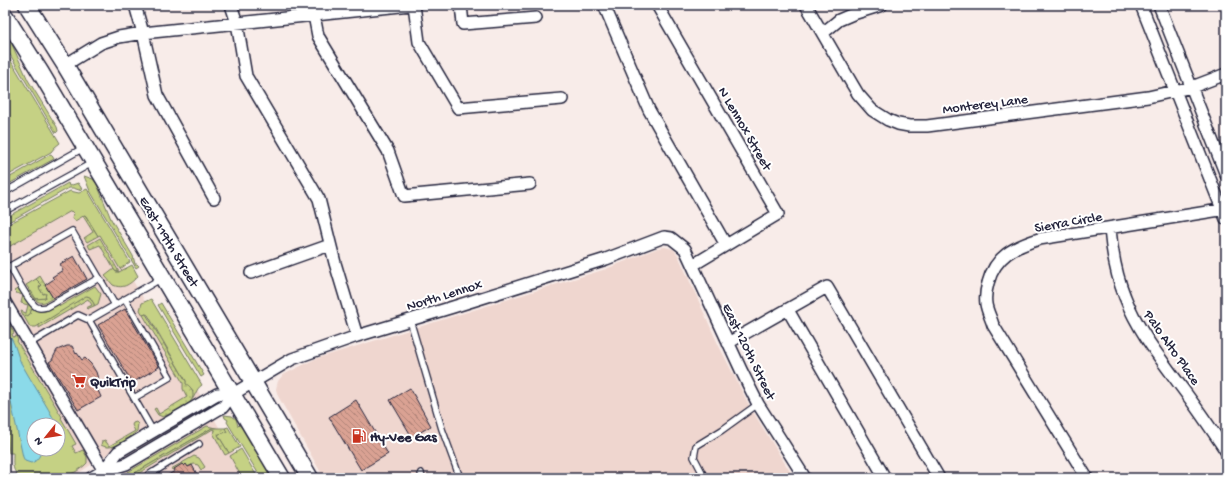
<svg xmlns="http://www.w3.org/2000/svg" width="1231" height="483" font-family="'Gochi Hand',sans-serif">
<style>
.built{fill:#efd6cf}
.grass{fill:#c5d184;stroke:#747a60;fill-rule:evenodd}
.garden{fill:url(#garden-dots);stroke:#747a60}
.water{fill:#8bdae9;stroke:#6190a3}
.building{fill:url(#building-back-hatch);stroke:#22223b}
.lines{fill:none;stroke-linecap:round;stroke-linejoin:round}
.service-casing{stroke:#22223b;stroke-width:8}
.minor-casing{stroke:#22223b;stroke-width:14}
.secondary-casing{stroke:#22223b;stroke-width:19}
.service{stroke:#fff;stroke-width:5.5}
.minor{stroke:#fff;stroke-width:11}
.secondary{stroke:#fff;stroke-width:16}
.labels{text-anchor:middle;stroke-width:4;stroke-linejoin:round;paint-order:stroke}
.street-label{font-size:14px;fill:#22223b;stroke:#fff}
.poi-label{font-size:14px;font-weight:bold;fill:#22223b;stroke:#fff;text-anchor:start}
</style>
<defs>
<pattern id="garden-dots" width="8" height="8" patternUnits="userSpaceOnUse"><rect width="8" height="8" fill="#c5d184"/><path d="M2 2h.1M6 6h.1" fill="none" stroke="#a9b373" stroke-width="1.8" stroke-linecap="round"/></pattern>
<pattern id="building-back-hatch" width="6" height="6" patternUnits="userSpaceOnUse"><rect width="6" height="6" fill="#daa293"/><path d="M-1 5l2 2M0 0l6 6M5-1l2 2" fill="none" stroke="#b08479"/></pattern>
</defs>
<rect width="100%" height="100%" fill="#f8ece9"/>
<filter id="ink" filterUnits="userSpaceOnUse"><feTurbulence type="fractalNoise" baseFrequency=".025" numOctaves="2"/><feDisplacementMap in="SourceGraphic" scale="8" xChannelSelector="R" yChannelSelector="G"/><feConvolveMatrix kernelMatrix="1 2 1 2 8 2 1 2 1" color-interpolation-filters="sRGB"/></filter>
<g filter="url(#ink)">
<!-- built -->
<path class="built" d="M 86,201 L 249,478 L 121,478 L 106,455 L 71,478 L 25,478 L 26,472 L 69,446 L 5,331 L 5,247 Z
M 665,247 L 673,249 L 678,255 L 718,344 L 750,407 L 794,478 L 324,478 L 278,396 L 276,389 L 278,381 L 283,375 L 315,359 L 606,269 L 658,248 Z"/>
<!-- grass -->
<path class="grass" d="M 5,29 L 28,80 L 57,127 L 58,131 L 56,133 L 5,46 Z
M 5,51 L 60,143 L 55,147 L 51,152 L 5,177 Z
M 51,154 L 54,159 L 5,186 L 5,180 Z
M 84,176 L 93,179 L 97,184 L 111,219 L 133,256 L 135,264 L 137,264 L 139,266 L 136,268 L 90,191 Z
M 68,183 L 69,186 L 78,183 L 82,189 L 79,190 L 73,188 L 69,188 L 5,224 L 5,218 Z
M 87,189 L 130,262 L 120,269 L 100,235 L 98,236 L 86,216 L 85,215 L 75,221 L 72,217 L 74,214 L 71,211 L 5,249 L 5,226 L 70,191 L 79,193 Z
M 132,265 L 138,276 C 131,283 124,290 113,285 L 105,276 L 114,269 L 116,272 L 119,272 Z
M 36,279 L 42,285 L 39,287 L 43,294 L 45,293 L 46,295 L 45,299 L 36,299 L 26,285 Z
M 95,286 L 101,294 L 98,304 L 94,306 L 94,304 L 88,296 L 36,327 L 30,327 L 23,315 L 29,315 L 32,308 C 42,315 49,310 58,304 L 60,306 Z
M 151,299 L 202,385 C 195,389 196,398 189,402 L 193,391 L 190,387 L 185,385 L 186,381 L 148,315 L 146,314 L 143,315 L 140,310 L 142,303 Z
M 161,303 L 204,375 L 201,377 L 158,305 Z
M 6,318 L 14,333 L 12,334 L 13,337 L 16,336 L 18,340 L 17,341 L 62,417 L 61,418 L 76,444 L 72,446 L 76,453 L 83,450 L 87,457 L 87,463 L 85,465 C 66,482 47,478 23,477 C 11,474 13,463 13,453 L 9,453 L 5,413 L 5,319 ZM 34,425 L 58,425 L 58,449 L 34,449 Z
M 224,415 L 232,416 L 236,419 L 238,426 L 239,425 L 242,427 L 272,478 L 261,478 L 227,422 L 228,420 L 225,418 Z
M 207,426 L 220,429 L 212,428 L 135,473 L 131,478 L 124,478 L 128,472 Z
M 228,427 L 240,447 L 229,453 L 218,435 L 219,434 L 226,432 L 225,428 Z
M 241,449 L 258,478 L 242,478 L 230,456 Z
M 194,456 L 199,458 L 205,467 L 201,470 L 198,465 L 194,464 L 185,468 L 186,465 L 175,471 L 171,469 Z"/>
<!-- garden -->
<path class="garden" d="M 85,215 L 98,236 L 87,242 L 84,238 L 93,232 L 83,216 Z
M 100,238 L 119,272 L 115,271 L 100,245 L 90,249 L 88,245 Z
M 40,276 L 53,298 C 40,306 37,303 30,292 L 31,291 L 36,299 L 46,298 L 45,293 L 43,294 L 39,288 L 42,285 L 36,279 Z
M 19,288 L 32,308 L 30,314 L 27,316 L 23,315 L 21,311 L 26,313 L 28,305 L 21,303 L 23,295 L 16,293 L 14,291 Z
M 86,296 L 90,297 L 94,304 L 94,306 L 87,309 L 86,308 L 92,305 L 88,299 L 39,328 L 39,325 Z
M 146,314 L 186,381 L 186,384 C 193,387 196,397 189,403 C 183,408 171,413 163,417 L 158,415 L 154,409 L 156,408 L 159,414 L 187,397 L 183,389 L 183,383 L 143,315 Z
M 136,422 L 138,424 L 137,431 C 128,439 113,452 101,445 L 102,441 L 105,440 L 109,446 L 135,431 L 132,425 L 133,423 Z
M 212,428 L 225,428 L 227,432 L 219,434 L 218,435 L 229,453 L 225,455 L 213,433 L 215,432 L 213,429 L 131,478 L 135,473 Z"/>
<!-- water -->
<path class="water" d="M 5,336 L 11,338 C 16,346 17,355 21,363 C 33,384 46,404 57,425 L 34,425 L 34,449 L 44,449 C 39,454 39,461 31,463 L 25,461 L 23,457 L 5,375 Z"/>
<!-- building -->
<path class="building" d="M 74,256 L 87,279 L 53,298 L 45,285 L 54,279 L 52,277 L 63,270 L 60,264 Z
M 125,309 L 159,367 L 132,383 L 98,325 Z
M 67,346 L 72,346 L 76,354 L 77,353 L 82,360 L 85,358 L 91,364 L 96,372 L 99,382 L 95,384 L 101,397 L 78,410 L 49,362 L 52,360 L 57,350 Z
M 410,388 L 431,426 L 412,437 L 390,400 Z
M 356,400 L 388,454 L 361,470 L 329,417 Z
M 182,464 L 184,466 L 186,464 L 188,467 L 192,465 L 199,478 L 163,478 L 175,471 L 174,469 Z"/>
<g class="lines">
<defs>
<path id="service" d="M 5,192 L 85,147
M 5,211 L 92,163
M 10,266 C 16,277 26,298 35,306 C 38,309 42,308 47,307 L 99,278
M 5,269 L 72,231 L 115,305
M 125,299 L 170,377 L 134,398
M 89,320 L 162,278
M 410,320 L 442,429 L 460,478
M 29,344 L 78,315 L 89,320 L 153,431
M 421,473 L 422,478
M 704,476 L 694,457 L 696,446 L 722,430 L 758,404
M 144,478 L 153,472
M 152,478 L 154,472 L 199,444"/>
<path id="minor" d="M 135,5 L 143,33 L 157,95 L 214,198
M 231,5 L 237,23 L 246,76 L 319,199 L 335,263 L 357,336
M 312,5 L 318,36 L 388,151 L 404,196 L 530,184
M 414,5 L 419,42 L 458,108 L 562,99
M 461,5 L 463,24 L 536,18
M 604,5 L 649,110 L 726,245
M 657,5 L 778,214 L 693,265
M 806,5 L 852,84 L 858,94 L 872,110 L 888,120 L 898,124 L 909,126 L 927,126 L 1148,97 L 1192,87 L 1226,74
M 1141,5 L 1226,219
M 1159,5 L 1226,175
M 823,33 L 839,20 L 853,14 L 882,5
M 65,65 L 101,43 L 119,37 L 143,33 L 410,5
M 1110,229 C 1112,252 1116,275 1125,297 C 1138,331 1161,359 1182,388 C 1197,408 1212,430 1226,451
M 251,273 L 330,245
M 5,302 L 108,478
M 788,310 L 885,478
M 728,343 L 827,287 L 939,478
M 103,471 L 118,452 L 217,394 L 233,394
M 91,478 L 103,471 L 126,464 L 219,409 L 223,407 L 233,394 L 292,359 L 357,336 L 453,307 L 606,259 L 664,237 L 671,238 L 685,249 L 742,372 L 758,404 L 805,478
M 1087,478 L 993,325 C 991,318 987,311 986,304 C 985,297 986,290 988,283 C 995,256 1014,247 1039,239 L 1226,209"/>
<path id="secondary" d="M 27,5 L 65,65 L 310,478
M 5,16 L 41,73 L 282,478"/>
</defs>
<!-- service casing -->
<use href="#service" class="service-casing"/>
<!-- minor casing -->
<use href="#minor" class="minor-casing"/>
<!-- secondary casing -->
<use href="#secondary" class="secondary-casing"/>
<!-- service -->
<use href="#service" class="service"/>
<!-- minor -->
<use href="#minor" class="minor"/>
<!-- secondary -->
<use href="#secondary" class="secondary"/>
</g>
</g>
<!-- icons -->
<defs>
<symbol id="supermarket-bare" viewBox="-9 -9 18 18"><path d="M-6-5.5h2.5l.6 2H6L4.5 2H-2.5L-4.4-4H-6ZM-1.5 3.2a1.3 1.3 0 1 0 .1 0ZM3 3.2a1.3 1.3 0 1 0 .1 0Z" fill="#c8321e" stroke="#fff" stroke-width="2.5" paint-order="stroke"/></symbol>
<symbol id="fuel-bare" viewBox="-9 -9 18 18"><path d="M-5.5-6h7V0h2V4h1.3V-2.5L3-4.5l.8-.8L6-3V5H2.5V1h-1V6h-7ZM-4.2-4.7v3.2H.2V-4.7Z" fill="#c8321e" stroke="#fff" stroke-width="2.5" paint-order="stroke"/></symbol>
</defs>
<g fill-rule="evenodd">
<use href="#supermarket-bare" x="69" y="371" width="20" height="20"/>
<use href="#fuel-bare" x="349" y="426" width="20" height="20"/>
</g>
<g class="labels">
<!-- street labels -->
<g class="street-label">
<text transform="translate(985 103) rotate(-7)" y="5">Monterey Lane</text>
<text transform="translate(746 128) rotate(60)" y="5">N Lennox Street</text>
<text transform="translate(1068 221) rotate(-10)" y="5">Sierra Circle</text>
<text transform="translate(170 241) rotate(59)" y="5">East 119th Street</text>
<text transform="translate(444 294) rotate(-17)" y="5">North Lennox</text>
<text transform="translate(1173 347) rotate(55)" y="5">Palo Alto Place</text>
<text transform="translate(750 351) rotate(64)" y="5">East 120th Street</text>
</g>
<!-- poi labels -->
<g class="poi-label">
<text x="90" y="386">QuikTrip</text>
<text x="370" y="441">Hy-Vee Gas</text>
</g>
</g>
<!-- margin -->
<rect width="1231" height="483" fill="none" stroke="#fff" stroke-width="20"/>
<rect x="10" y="10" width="1211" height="463" fill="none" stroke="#22223b" stroke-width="1.5" filter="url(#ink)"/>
<!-- north arrow -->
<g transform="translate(46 437) rotate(240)"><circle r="19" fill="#ffffff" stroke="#a7a7b1"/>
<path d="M0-3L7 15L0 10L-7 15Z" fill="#c8321e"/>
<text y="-6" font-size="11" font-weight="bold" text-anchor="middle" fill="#22223b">N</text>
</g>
</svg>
